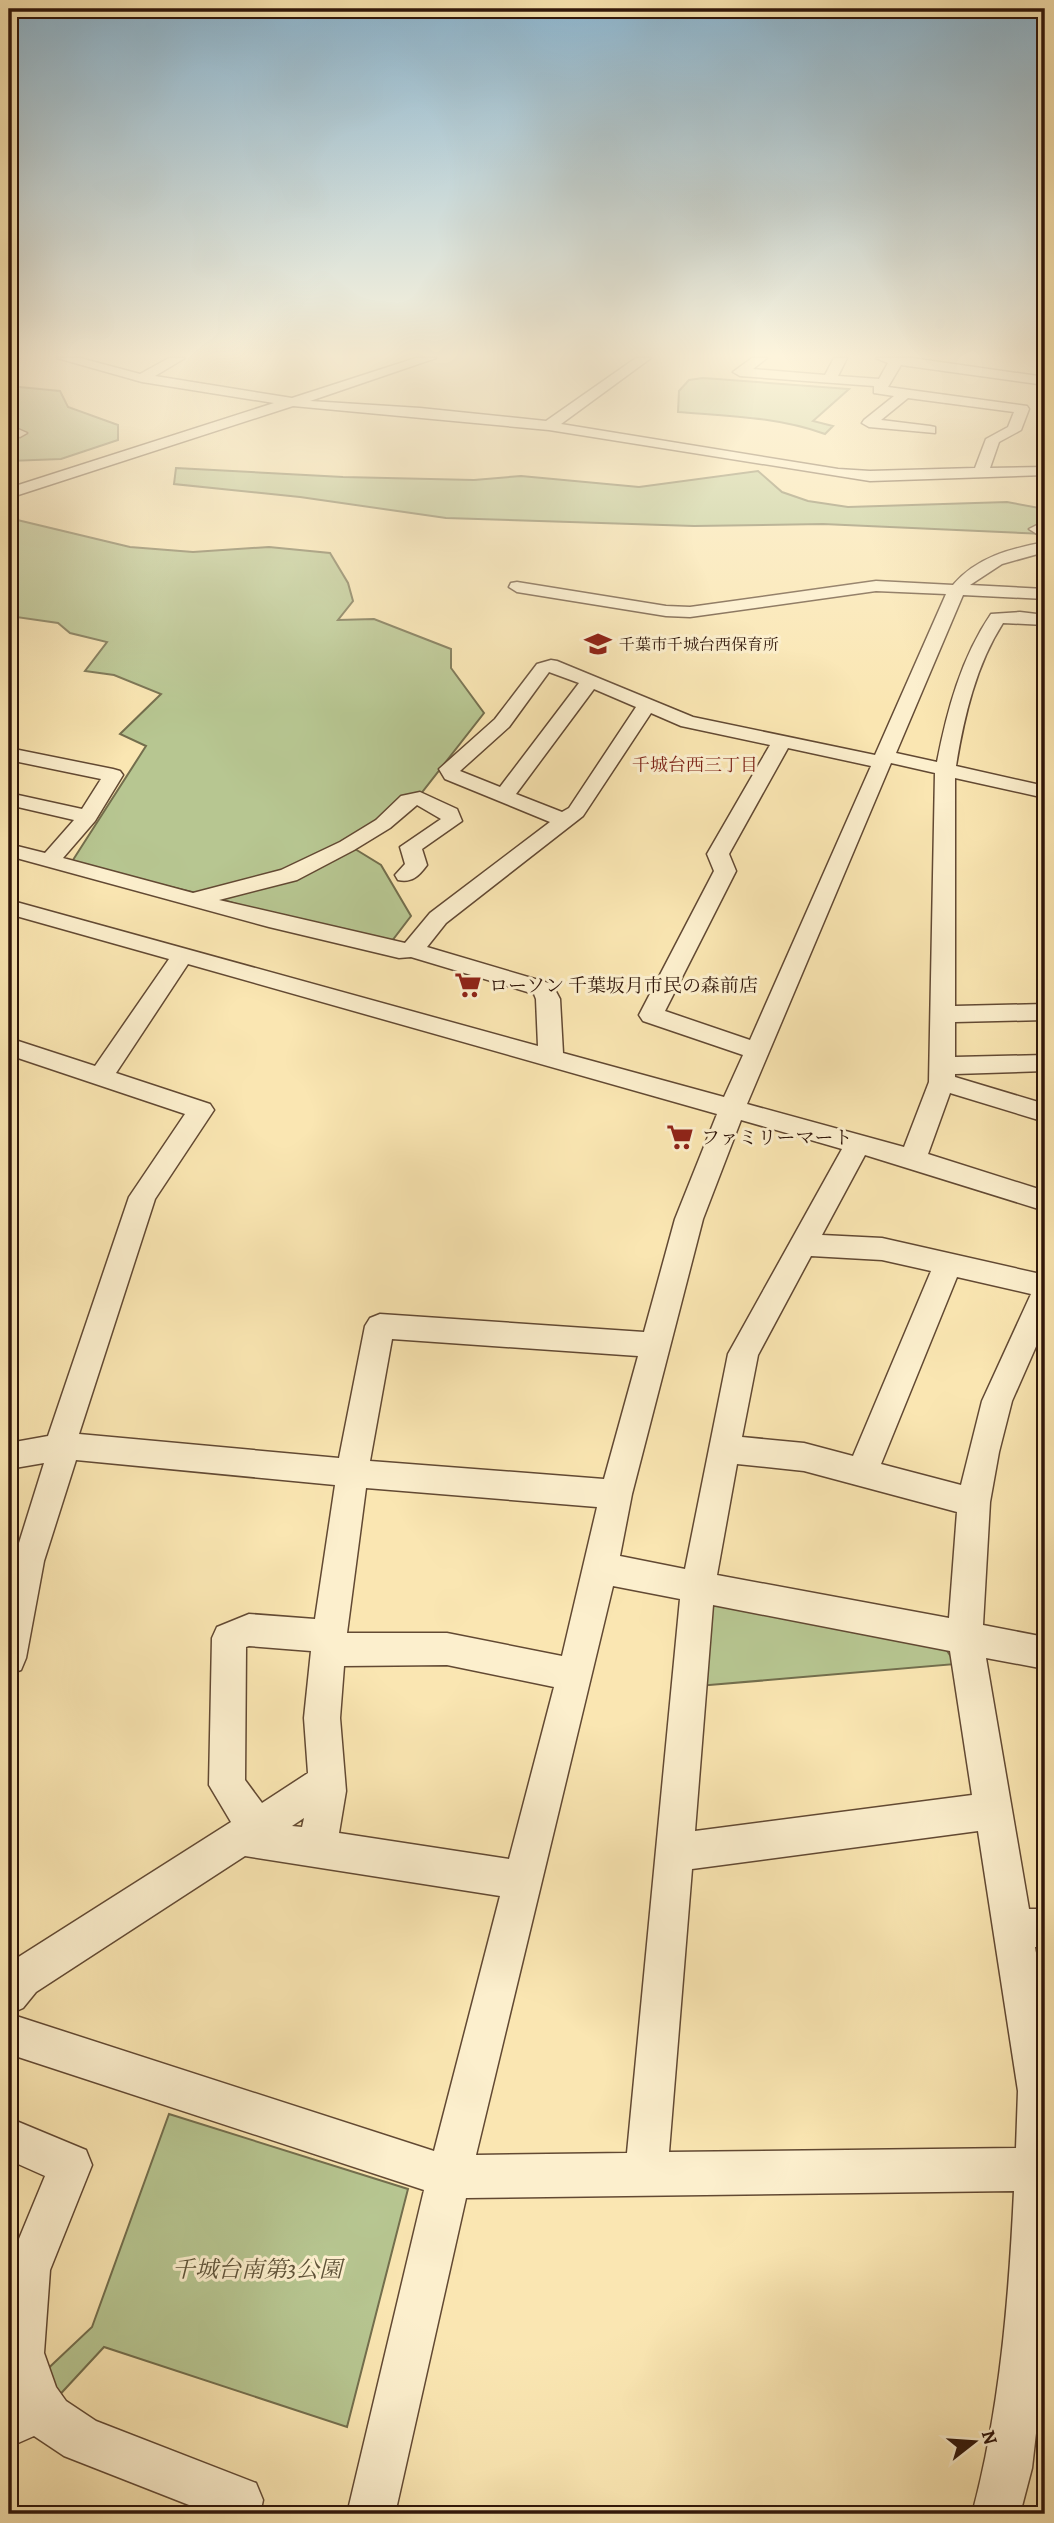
<svg xmlns="http://www.w3.org/2000/svg" width="1054" height="2523" font-family="Alegreya,'Noto Serif JP',serif">
<style>
.green{fill:#b7c691;stroke:#736e4d;stroke-width:2}
.lines{fill:none;stroke-linecap:round;stroke-linejoin:round}
.minor-casing{stroke:#624933;stroke-width:3}
.minor{fill:#fcefcd;fill-rule:evenodd}
.labels{text-anchor:middle;stroke-width:6;stroke-linejoin:round;paint-order:stroke}
.far-poi-label{font-size:16px;fill:#2f1509;stroke:#fcefcd;text-anchor:start}
.far-neighbourhood-label{font-size:18px;fill:#7a1f14;stroke:#fcefcd}
.poi-label{font-size:19px;fill:#2f1509;stroke:#fcefcd;text-anchor:start}
.near-park-label{font-size:23px;font-style:italic;fill:#5f5339;stroke:#fcefcd}
</style>
<rect width="100%" height="100%" fill="#fae6b2"/>
<filter id="stains"><feTurbulence type="fractalNoise" baseFrequency=".00286" numOctaves="4"/><feColorMatrix values="0 0 0 0 .2 0 0 0 0 .09 0 0 0 0 .02 0 0 0 .5 -.17"/></filter>
<radialGradient id="worn" r=".72"><stop offset=".6" stop-color="#630" stop-opacity="0"/><stop offset="1" stop-color="#630" stop-opacity=".3"/></radialGradient>
<!-- green -->
<path class="green" d="M 703,378 L 849,389 L 813,421 L 833,426 L 825,434 C 778,417 728,416 678,412 L 679,391 L 689,380 Z
M 9,386 L 60,391 L 68,407 L 118,425 L 118,440 L 61,459 L 9,461 L 9,417 L 13,409 L 9,405 Z
M 176,468 L 343,477 L 474,480 L 521,476 L 639,487 L 758,471 L 782,492 L 808,501 L 848,507 L 1007,502 L 1045,509 L 1045,534 L 823,524 L 694,526 L 446,518 L 300,497 L 174,484 Z
M 9,518 L 130,547 L 193,552 L 269,547 L 330,553 L 348,583 L 353,601 L 338,620 L 374,619 L 451,649 L 451,668 L 484,713 L 416,800 L 355,849 L 381,865 L 411,916 L 385,950 L 217,898 L 71,863 L 146,746 L 120,734 L 161,694 L 114,675 L 85,671 L 107,642 L 70,633 L 58,623 L 9,616 Z
M 723,1603 L 943,1645 L 956,1664 L 698,1686 L 705,1609 Z
M 169,2114 L 408,2189 L 347,2427 L 104,2347 L 53,2402 L 38,2378 L 92,2327 Z"/>
<g class="lines">
<defs>
<path id="minor" d="M 9,358 L 19,358 L 9,365 Z
M 57,358 L 80,358 L 140,374 L 169,358 L 185,358 L 155,376 L 292,398 L 416,358 L 436,358 L 310,401 L 420,408 L 546,421 L 636,358 L 651,358 L 561,424 L 838,469 L 870,471 L 975,468 L 986,439 L 1008,427 L 1014,412 L 908,398 L 881,420 L 930,426 L 935,427 L 935,433 L 869,427 L 862,423 L 864,420 L 894,396 L 874,393 L 874,386 L 740,376 L 733,372 L 752,358 L 767,358 L 753,369 L 825,375 L 834,358 L 847,358 L 838,376 L 879,379 L 888,363 L 876,358 L 912,358 L 1045,377 L 1045,385 L 901,365 L 888,387 L 1027,406 L 1029,409 L 1021,430 L 999,442 L 990,468 L 1045,467 L 1045,475 L 870,481 L 549,430 L 293,406 L 9,498 L 9,488 L 274,403 L 142,382 Z
M 9,425 L 27,433 L 20,437 L 9,434 Z
M 1045,521 L 1045,539 L 1029,529 Z
M 1045,542 L 1045,552 L 1002,564 L 970,585 L 1045,589 L 1045,599 L 963,595 L 896,753 L 937,762 C 947,711 961,658 991,614 L 1020,612 L 1045,615 L 1045,625 L 1003,623 C 976,665 964,717 956,766 L 1045,786 L 1045,798 L 955,778 L 955,1006 L 1045,1004 L 1045,1020 L 955,1022 L 955,1057 L 1045,1055 L 1045,1071 L 955,1074 L 955,1077 L 1045,1104 L 1045,1122 L 950,1093 L 928,1154 L 1045,1191 L 1045,1211 L 865,1155 L 822,1235 L 882,1238 L 1045,1275 L 1045,1326 L 1012,1401 L 999,1452 L 990,1502 L 983,1625 L 1045,1637 L 1045,1669 L 986,1658 L 1029,1909 L 1045,1909 L 1045,1947 L 1035,1947 L 1045,2006 L 1045,2355 L 1032,2468 L 1020,2514 L 972,2514 C 1000,2410 1009,2298 1014,2191 L 466,2198 L 395,2514 L 347,2514 L 424,2190 L 9,2054 L 9,1963 L 231,1822 L 209,1785 L 212,1638 L 217,1627 L 249,1614 L 315,1619 L 335,1485 L 76,1460 L 44,1561 L 26,1658 L 21,1670 L 9,1674 L 9,1575 L 44,1463 L 9,1469 L 9,1443 L 48,1436 L 129,1197 L 185,1114 L 9,1055 L 9,1038 L 95,1066 L 169,959 L 9,914 L 9,900 L 538,1046 L 536,999 L 534,994 L 411,957 L 399,958 L 269,927 L 9,856 L 9,844 L 45,853 L 74,820 L 9,805 L 9,793 L 82,809 L 101,779 L 9,760 L 9,748 L 113,769 L 120,771 L 123,775 L 95,821 L 63,858 L 193,893 L 281,870 L 340,842 L 376,820 L 401,796 L 420,792 L 457,809 L 462,821 L 422,849 L 427,865 C 419,876 412,883 398,880 L 395,875 L 405,864 L 400,847 L 441,819 L 417,805 L 390,828 L 354,850 L 297,880 L 219,900 L 405,943 L 430,913 L 550,822 L 445,779 L 439,769 L 495,719 L 537,664 L 551,660 L 557,661 L 693,717 L 875,755 L 946,594 L 876,591 L 690,617 L 666,616 L 517,592 L 509,587 L 511,583 L 517,582 L 666,606 L 690,607 L 876,581 L 953,585 C 977,557 1010,549 1045,542 ZM 549,672 L 579,683 L 500,787 L 460,771 L 509,727 ZM 594,689 L 636,707 L 569,808 L 562,812 L 516,794 ZM 651,713 L 681,726 L 770,745 L 707,854 L 714,871 L 639,1015 L 643,1021 L 743,1055 L 724,1097 L 563,1053 L 560,999 L 552,984 L 427,947 L 446,923 L 583,816 ZM 788,748 L 871,766 L 750,1040 L 665,1011 L 736,871 L 729,854 ZM 891,763 L 935,773 L 929,1082 L 904,1147 L 747,1104 ZM 188,964 L 717,1114 L 675,1219 L 644,1332 L 380,1314 L 370,1318 L 365,1326 L 339,1458 L 79,1434 L 155,1199 L 214,1110 L 210,1104 L 116,1073 ZM 741,1120 L 842,1149 L 728,1354 L 685,1569 L 620,1556 L 632,1494 L 703,1219 ZM 811,1256 L 882,1260 L 931,1271 L 853,1456 L 804,1443 L 742,1437 L 758,1355 ZM 957,1277 L 1031,1294 L 982,1401 L 961,1485 L 881,1464 ZM 392,1339 L 638,1356 L 604,1479 L 370,1461 ZM 737,1464 L 804,1471 L 957,1512 L 949,1618 L 717,1575 ZM 366,1488 L 597,1507 L 562,1656 L 447,1633 L 347,1633 ZM 613,1586 L 680,1599 L 627,2153 L 476,2155 ZM 713,1605 L 950,1651 L 972,1795 L 695,1831 ZM 249,1646 L 311,1651 L 304,1718 L 308,1773 L 262,1803 L 245,1780 L 246,1647 ZM 447,1665 L 554,1687 L 509,1859 L 339,1833 L 346,1791 L 340,1718 L 344,1666 ZM 304,1818 L 302,1827 L 292,1826 ZM 978,1831 L 1018,2091 L 1016,2148 L 669,2152 L 692,1869 ZM 245,1856 L 500,1896 L 434,2151 L 10,2014 L 23,2008 L 36,1992 Z
M 9,2118 L 86,2150 L 92,2165 L 50,2270 L 44,2353 L 56,2387 L 66,2401 L 96,2421 L 256,2483 L 263,2500 L 260,2514 L 212,2514 L 64,2456 L 34,2436 L 9,2447 L 9,2397 L 12,2395 L 9,2385 L 9,2263 L 45,2176 L 9,2160 Z"/>
</defs>
<!-- minor casing -->
<use href="#minor" class="minor-casing"/>
<!-- minor -->
<use href="#minor" class="minor"/>
</g>
<!-- sky -->
<linearGradient id="sky" x2="0" y2="1"><stop stop-color="#8cb8d4"/><stop offset="0.5" stop-color="#fdf4dc"/><stop offset="1" stop-color="#fdf4dc" stop-opacity="0"/></linearGradient>
<rect width="1054" height="711" fill="url(#sky)"/>
<!-- icons -->
<defs>
<symbol id="school-bare" viewBox="-9 -9 18 18"><path d="M0-5L7-2L0 1L-7-2ZM-4 1L0 2.5L4 1V4Q0 6-4 4Z" fill="#8f2418" stroke="#fcefcd" stroke-width="2.5" paint-order="stroke"/></symbol>
<symbol id="supermarket-bare" viewBox="-9 -9 18 18"><path d="M-6-5.5h2.5l.6 2H6L4.5 2H-2.5L-4.4-4H-6ZM-1.5 3.2a1.3 1.3 0 1 0 .1 0ZM3 3.2a1.3 1.3 0 1 0 .1 0Z" fill="#8f2418" stroke="#fcefcd" stroke-width="2.5" paint-order="stroke"/></symbol>
</defs>
<g fill-rule="evenodd">
<use href="#school-bare" x="579" y="625" width="38" height="38"/>
<use href="#supermarket-bare" x="449" y="966" width="38" height="38"/>
<use href="#supermarket-bare" x="661" y="1118" width="38" height="38"/>
</g>
<g class="labels">
<!-- far-poi labels -->
<g class="far-poi-label">
<text x="619" y="650">千葉市千城台西保育所</text>
</g>
<!-- far-neighbourhood labels -->
<g class="far-neighbourhood-label">
<text x="695" y="771">千城台西三丁目</text>
</g>
<!-- poi labels -->
<g class="poi-label">
<text x="489" y="992">ローソン 千葉坂月市民の森前店</text>
<text x="701" y="1144">ファミリーマート</text>
</g>
<!-- near-park labels -->
<g class="near-park-label">
<text x="257" y="2277">千城台南第3公園</text>
</g>
</g>
<!-- margin -->
<rect width="1054" height="2523" fill="none" stroke="#fae6b2" stroke-width="35"/>
<rect x="10" y="10" width="1033" height="2502" fill="none" stroke="#2f1509" stroke-width="3.5"/>
<rect x="18" y="18" width="1019" height="2488" fill="none" stroke="#2f1509" stroke-width="2"/>
<!-- north arrow -->
<g transform="translate(974 2442) rotate(73)" stroke="#fcefcd" stroke-width="5" paint-order="stroke">
<path d="M0-5L12 26L0 18L-12 26Z" fill="#2f1509"/>
<text y="-10" font-size="19" font-weight="bold" text-anchor="middle" fill="#2f1509">N</text>
</g>
<rect width="100%" height="100%" filter="url(#stains)"/>
<rect width="100%" height="100%" fill="url(#worn)"/>
</svg>
